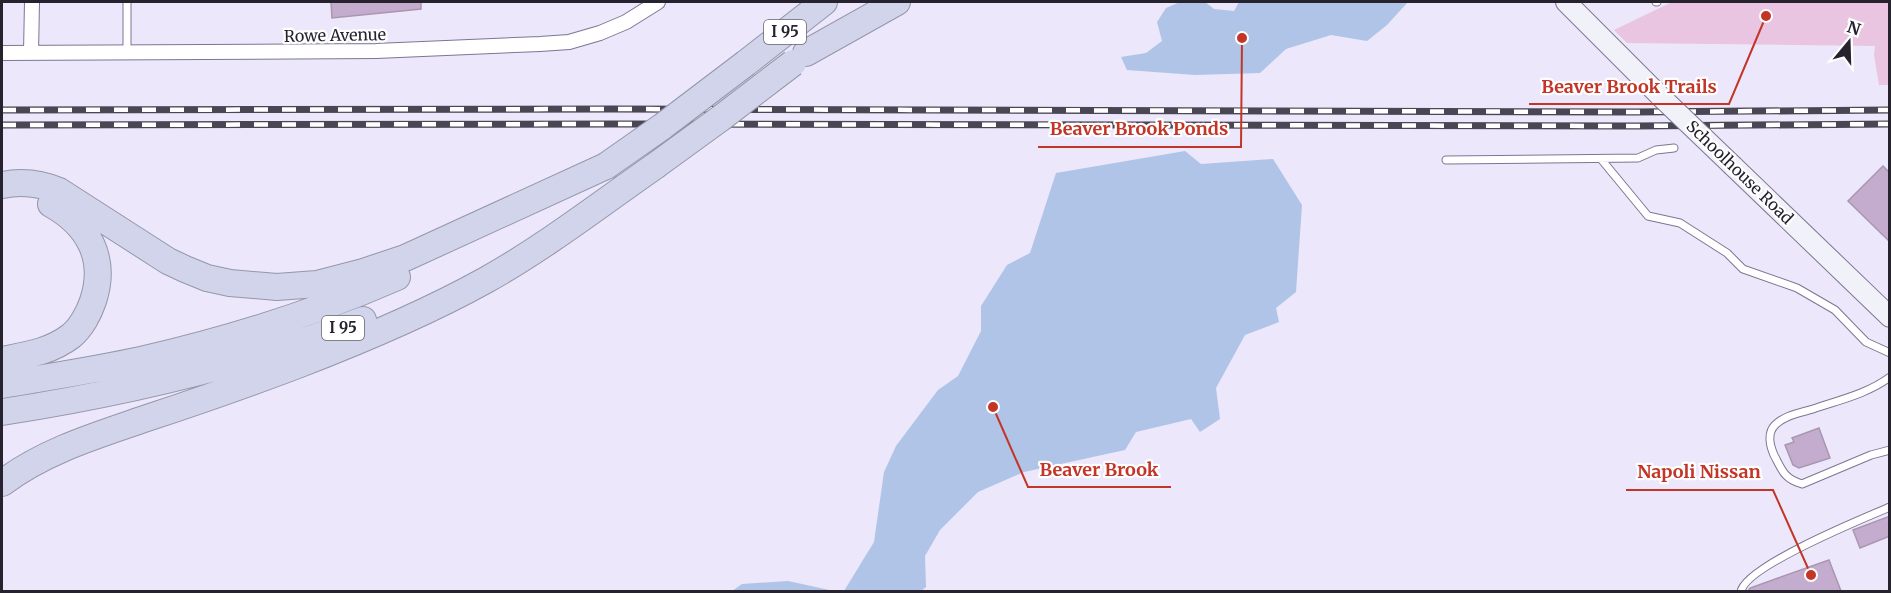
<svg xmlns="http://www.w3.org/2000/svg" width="1891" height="593" font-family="Merriweather,serif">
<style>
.green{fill:#e9c5e1}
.water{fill:#afc4e7}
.building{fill:#c4acce;stroke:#a996b1;stroke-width:1.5}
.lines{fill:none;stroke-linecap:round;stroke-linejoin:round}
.service-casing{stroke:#7d7692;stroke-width:9}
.minor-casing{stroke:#7d7692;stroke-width:16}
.secondary-casing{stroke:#7d7692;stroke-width:22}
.motorway-casing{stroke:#9596a9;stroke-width:28}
.service{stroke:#fff;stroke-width:7}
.minor{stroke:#fff;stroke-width:14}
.secondary{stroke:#f1f2f9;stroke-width:20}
.motorway{stroke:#d1d4eb;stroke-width:26}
.rail-casing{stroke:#4a4754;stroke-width:7}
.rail{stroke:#fff;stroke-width:4.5;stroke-dasharray:14;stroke-linecap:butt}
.secondary-bridge-casing{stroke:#7d7692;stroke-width:22;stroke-linecap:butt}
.motorway-bridge-casing{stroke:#9596a9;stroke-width:28;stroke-linecap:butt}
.secondary-bridge{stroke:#f1f2f9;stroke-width:20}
.motorway-bridge{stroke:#d1d4eb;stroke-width:26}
.labels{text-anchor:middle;stroke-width:4.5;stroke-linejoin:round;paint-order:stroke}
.shield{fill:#fff;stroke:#67656d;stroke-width:1.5}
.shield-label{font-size:15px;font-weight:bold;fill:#26232f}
.street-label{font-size:16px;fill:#26232f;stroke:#fff}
.leader{fill:none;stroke:#c23527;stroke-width:2}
.callout-dot{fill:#c23527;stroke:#fff;stroke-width:2}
.callout-label{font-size:18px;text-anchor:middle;font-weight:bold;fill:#c23527;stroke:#fff;stroke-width:4.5;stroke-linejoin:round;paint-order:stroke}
</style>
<rect width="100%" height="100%" fill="#ece7fa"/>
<!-- green -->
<path class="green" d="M 1672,2 L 1889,2 L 1889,85 L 1879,85 L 1874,55 L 1875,46 L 1627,43 L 1614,30 Z"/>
<!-- water -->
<path class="water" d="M 1180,2 L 1205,2 L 1214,9 L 1234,11 L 1239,2 L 1408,2 L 1387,25 L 1367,41 L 1331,35 L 1286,49 L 1260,73 L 1195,75 L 1127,70 L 1121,57 L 1146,53 L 1162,41 L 1157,22 L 1166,8 Z
M 1185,151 L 1201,164 L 1273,159 L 1302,205 L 1296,292 L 1276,308 L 1279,322 L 1245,335 L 1216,388 L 1220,419 L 1200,432 L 1191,419 L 1136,432 L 1125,450 L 1024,472 L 978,492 L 940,530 L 925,556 L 926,587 L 921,591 L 844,591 L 874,542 L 884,472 L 896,446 L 938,390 L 958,376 L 981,331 L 981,306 L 1007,265 L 1030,253 L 1056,173 Z
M 788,581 L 834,591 L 732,591 L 742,584 Z"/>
<!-- building -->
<path class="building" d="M 331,2 L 421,2 L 421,9 L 332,18 Z
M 1883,166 L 1890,173 L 1890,242 L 1848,201 Z
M 1819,428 L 1830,458 L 1799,468 L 1793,465 L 1785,445 L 1794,442 L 1792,438 Z
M 1890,516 L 1890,536 L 1860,548 L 1853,530 Z
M 1829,560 L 1841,591 L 1748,591 L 1750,588 Z"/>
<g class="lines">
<defs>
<path id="service" d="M 127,2 L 127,53
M 1656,2 L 1657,2
M 1601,159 L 1648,216 L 1680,223 L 1727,253 L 1743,269 L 1797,288 L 1835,310 L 1866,342 L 1890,353
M 1446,160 L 1638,158 L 1656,150 L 1674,148
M 1890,377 C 1867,394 1839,400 1813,409 C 1800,413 1785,415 1775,425 C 1767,433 1770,446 1774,455 C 1782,470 1784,479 1802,484 L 1871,455 L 1890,450
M 1741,592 C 1744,567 1864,518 1890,507"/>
<path id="minor" d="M 2,53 L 376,51 L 540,44 L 569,42 L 600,33 L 626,22 L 658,2
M 31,53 L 32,2"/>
<path id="secondary" d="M 1566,2 L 1660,96
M 1733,166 L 1890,317"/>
<path id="motorway" d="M 806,53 L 897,2
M 746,63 L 824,2
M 2,185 C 22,181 40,183 59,191 L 168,261 L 185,269 L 207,278 L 230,283 L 277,287 L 317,284 L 363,272 L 405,258 L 606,166
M 2,360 C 27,355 50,352 71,336 C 81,328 89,313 93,301 C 107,259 89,225 51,204
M 2,385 C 48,377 95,370 141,360 C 228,340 315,313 397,277
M 2,412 C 125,393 246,365 363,320
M 2,483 C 46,450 98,435 150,417 C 199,401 247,384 295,366 C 360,341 425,314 486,280 C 545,247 599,205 655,166"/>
</defs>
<!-- service casing -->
<use href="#service" class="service-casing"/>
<!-- minor casing -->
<use href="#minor" class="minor-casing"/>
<!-- secondary casing -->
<use href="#secondary" class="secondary-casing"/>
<!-- motorway casing -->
<use href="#motorway" class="motorway-casing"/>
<!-- service -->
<use href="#service" class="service"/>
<!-- minor -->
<use href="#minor" class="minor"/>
<!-- secondary -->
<use href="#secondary" class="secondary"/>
<!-- motorway -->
<use href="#motorway" class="motorway"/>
<defs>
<path id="rail" d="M 2,110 L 613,109 L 1635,112 L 1890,110
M 2,125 L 613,124 L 1635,126 L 1890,124"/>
</defs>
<!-- rail casing -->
<use href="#rail" class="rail-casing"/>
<!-- rail -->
<use href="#rail" class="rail"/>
<defs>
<path id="secondary-bridge" d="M 1660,96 L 1733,166"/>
<path id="motorway-bridge" d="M 606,166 L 663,126 L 746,63
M 655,166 L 721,118 L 793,63"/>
</defs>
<!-- secondary-bridge casing -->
<use href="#secondary-bridge" class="secondary-bridge-casing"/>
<!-- motorway-bridge casing -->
<use href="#motorway-bridge" class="motorway-bridge-casing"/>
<!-- secondary-bridge -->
<use href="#secondary-bridge" class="secondary-bridge"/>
<!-- motorway-bridge -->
<use href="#motorway-bridge" class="motorway-bridge"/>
</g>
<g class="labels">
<!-- shield labels -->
<g class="shield">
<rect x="764" y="20" width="42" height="24" rx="4.5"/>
<rect x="322" y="316" width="42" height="24" rx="4.5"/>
</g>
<g class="shield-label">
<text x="785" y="37">I 95</text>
<text x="343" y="333">I 95</text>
</g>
<!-- street labels -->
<g class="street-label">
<text transform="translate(335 35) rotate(-1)" y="6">Rowe Avenue</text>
<text transform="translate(1740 172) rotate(44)" y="6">Schoolhouse Road</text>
</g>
</g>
<!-- callouts -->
<path class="leader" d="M1766 16L1729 104H1529M1242 38L1241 147H1038M993 407L1028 487H1171M1811 575L1773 490H1626"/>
<g class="callout-dot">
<circle cx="1766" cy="16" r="6"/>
<circle cx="1242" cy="38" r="6"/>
<circle cx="993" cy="407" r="6"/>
<circle cx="1811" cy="575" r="6"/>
</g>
<g class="callout-label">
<text x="1629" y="93">Beaver Brook Trails</text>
<text x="1139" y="135">Beaver Brook Ponds</text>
<text x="1099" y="476">Beaver Brook</text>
<text x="1699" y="478">Napoli Nissan</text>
</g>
<!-- border -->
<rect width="1891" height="593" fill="none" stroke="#26232f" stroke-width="6"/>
<!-- north arrow -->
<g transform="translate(1849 42) rotate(19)" stroke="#ffffff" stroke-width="4.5" paint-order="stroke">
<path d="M0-4.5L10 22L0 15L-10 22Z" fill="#26232f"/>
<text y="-9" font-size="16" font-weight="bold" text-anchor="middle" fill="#26232f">N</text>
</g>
</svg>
